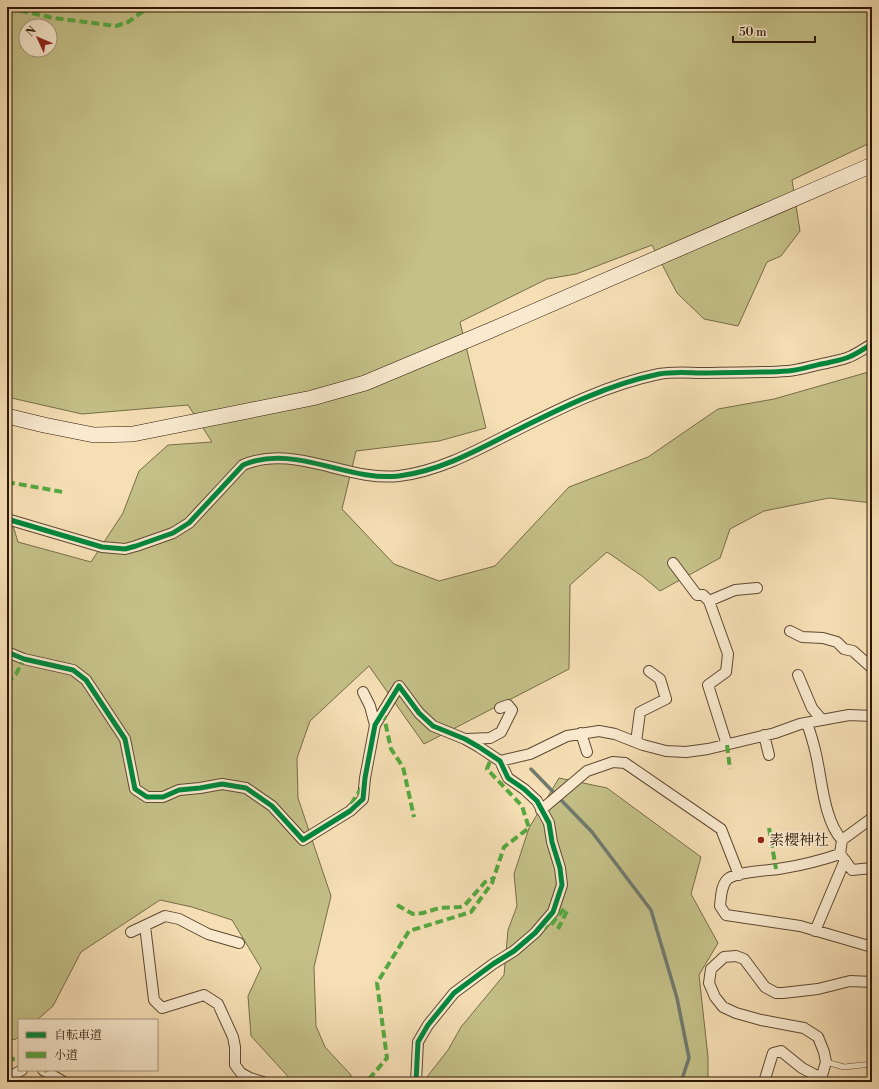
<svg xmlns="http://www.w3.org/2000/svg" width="879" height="1089" font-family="'Libre Bodoni','Noto Serif JP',serif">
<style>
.green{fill:#c4c088;stroke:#786c46;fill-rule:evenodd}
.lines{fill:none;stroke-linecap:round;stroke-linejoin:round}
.stream{stroke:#707a6e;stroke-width:3.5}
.lane-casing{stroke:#5e4931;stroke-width:6}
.street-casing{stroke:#5e4931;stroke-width:12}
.secondary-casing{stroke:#2c1705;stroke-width:16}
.lane{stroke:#f9eacf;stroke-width:5}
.street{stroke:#f9eacf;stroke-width:10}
.secondary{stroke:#f9eacf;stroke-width:15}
.quiet{stroke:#54a940;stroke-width:4;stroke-dasharray:8 4;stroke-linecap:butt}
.cycleway-casing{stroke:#f9eacf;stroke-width:8}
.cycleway{stroke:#00873e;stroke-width:5}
.poi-dot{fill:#8f2418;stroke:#f9eacf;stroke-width:1.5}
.labels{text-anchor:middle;stroke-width:3.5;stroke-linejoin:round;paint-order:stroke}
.poi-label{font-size:15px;fill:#2c1705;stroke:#f9eacf;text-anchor:start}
</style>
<rect width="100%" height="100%" fill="#f6dfb5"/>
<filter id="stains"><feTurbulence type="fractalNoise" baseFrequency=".005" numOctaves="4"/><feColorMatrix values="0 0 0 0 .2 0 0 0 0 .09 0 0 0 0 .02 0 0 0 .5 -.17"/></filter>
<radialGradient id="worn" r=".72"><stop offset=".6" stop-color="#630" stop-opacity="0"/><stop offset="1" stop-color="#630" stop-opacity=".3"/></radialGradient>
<!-- green -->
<path class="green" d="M 7,7 L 872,7 L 872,142 L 792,180 L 800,231 L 781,256 L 767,262 L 738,326 L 704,319 L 677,293 L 652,245 L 576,274 L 547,279 L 460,322 L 486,428 L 439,441 L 356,451 L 342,509 L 394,564 L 439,581 L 495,566 L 569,487 L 648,457 L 718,409 L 774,399 L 872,371 L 872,503 L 829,498 L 764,511 L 730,529 L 720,558 L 660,591 L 642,576 L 607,552 L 570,585 L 569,669 L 424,744 L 369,666 L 310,721 L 297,758 L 298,798 L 331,896 L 314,967 L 316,1026 L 325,1047 L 351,1075 L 351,1082 L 293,1082 L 251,1036 L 248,996 L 261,968 L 232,920 L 192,907 L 160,900 L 81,952 L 53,1006 L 37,1020 L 19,1020 L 19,1036 L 16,1039 L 7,1041 L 7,506 L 18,542 L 91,562 L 123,513 L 139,471 L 168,445 L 212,442 L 188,405 L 82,414 L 7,397 ZM 26,26 L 50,26 L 50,50 L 26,50 Z
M 559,778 L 607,788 L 701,857 L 691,894 L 718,943 L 699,975 L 708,1057 L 708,1082 L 423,1082 L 448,1050 L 461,1027 L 504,975 L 508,930 L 517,906 L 514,874 L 529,828 Z"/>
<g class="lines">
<!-- stream -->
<path class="stream" d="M 531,769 L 592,832 L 651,910 L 677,998 L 689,1058 L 681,1082"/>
<defs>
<path id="lane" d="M 826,1062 L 844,1067 L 872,1064"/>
<path id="street" d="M 7,519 L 102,547 L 125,549 L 136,546 L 173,533 L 189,523 L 243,465 C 294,443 347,482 399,476 C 438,471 472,453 507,435 C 555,411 605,385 659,374 C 675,371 690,373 705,373 C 733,372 761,373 788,371 C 801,370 814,365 827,363 C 834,361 842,360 849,357 C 857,354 865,348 872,344
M 673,563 L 697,595 L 703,595 L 709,601
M 790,631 L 802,637 L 823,638 L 837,642 L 844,649 L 853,651 L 872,668
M 7,652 L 24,659 L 73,670 L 86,680 L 125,739 L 135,789 L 147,797 L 163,797 L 179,790 L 200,788 L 222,784 L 246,788 L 272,806 L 303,840 L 350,811 L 363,799 L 365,778 L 375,725 L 399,686 L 419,713 L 433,726 L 465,739 L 479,747 L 500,761 L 508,778 L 524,789 L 537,801 L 549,823 L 552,842 L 560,868 L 562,885 L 553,912 L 535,933 L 514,951 L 493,964 L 454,993 L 428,1025 L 418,1042 L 416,1082
M 798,675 L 812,708 L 822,720
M 363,692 L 370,706 L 375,725
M 807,723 C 810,732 813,741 815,750 C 822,777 823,819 842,840
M 581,733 L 587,752
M 764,735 L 769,755
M 467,739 L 490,738 L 501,732 L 512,710 L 508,705 L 500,708
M 636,742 L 640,712 L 666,699 L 660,679 L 649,671
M 727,745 L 708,685 L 726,672 L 728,654 L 709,601 L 735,590 L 757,588
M 500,761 L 530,754 L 567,736 L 599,731 L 615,734 L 643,745 L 666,751 L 686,752 L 708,749 L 775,733 L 800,724 L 849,715 L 872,716
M 541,810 L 587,771 L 613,762 L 625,763 L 721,829 L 739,875
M 872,818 L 842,840 L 840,854 C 822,860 803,865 784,868 C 769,871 741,871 729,878 C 721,883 721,898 720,906 L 726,915 L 800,926 L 872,947
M 841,855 L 852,870 L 872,868
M 145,926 L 154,1000 L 162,1008 L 204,995 L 218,1004 L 233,1037 L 235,1047 L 235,1065 L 241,1073 L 250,1078 L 263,1082
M 815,931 L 845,860
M 131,932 L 165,916 L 179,919 L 208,934 L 239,943
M 43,1070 L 64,1082
M 7,1080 L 11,1076 L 22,1070
M 764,1082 L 773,1053 L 781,1051 L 802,1068 L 821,1078
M 820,1082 L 826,1062 L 824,1052 L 818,1037 L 804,1028 L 761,1020 L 736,1013 L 723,1007 L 715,997 L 709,983 L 711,969 L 724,957 L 736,956 L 744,959 L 765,987 L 776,993 L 783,993 L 818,989 L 850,981 L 872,982"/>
<path id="secondary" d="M 7,416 L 44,425 L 94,435 L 133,434 L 312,398 L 365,383 L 489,331 L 872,165"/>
</defs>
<!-- lane casing -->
<use href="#lane" class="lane-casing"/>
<!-- street casing -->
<use href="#street" class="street-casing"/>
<!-- secondary casing -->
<use href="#secondary" class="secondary-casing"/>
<!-- lane -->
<use href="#lane" class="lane"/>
<!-- street -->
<use href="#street" class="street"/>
<!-- secondary -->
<use href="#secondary" class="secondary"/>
<!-- quiet -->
<path class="quiet" d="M 9,7 L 17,10 L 54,18 L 116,26 L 128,22 L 149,7
M 7,482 L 63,492
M 7,683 L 16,674 L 24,659
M 383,712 L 391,749 L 403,767 L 414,817
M 727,745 L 730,769
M 351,804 L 363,786
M 769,828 L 776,869
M 397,905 L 413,914 L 423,913 L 439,908 L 460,907 L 465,905 L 485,882 L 494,878
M 540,927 L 550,926 L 564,909 L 567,911 L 558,929
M 7,1060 L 19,1058
M 46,1070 L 47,1072
M 369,1079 L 387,1058 L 377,983 L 409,931 L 471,912 L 492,883 L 504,847 L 529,828 L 522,806 L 487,769 L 492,756"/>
<defs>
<path id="cycleway" d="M 7,519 L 102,547 L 125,549 L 136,546 L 173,533 L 189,523 L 243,465 C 294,443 347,482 399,476 C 438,471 472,453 507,435 C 555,411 605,385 659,374 C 675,371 690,373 705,373 C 733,372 761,373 788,371 C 801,370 814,365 827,363 C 834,361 842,360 849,357 C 857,354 865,348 872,344
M 7,652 L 24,659 L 73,670 L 86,680 L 125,739 L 135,789 L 147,797 L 163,797 L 179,790 L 200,788 L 222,784 L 246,788 L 272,806 L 303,840 L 350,811 L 363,799 L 365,778 L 375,725 L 399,686 L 419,713 L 433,726 L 465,739 L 479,747 L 500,761 L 508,778 L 524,789 L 537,801 L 549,823 L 552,842 L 560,868 L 562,885 L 553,912 L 535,933 L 514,951 L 493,964 L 454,993 L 428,1025 L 418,1042 L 416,1082"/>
</defs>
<!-- cycleway casing -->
<use href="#cycleway" class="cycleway-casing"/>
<!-- cycleway -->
<use href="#cycleway" class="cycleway"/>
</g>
<!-- markers -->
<circle class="poi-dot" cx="761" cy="840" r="4"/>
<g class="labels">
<!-- poi labels -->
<g class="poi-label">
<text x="769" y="845">素櫻神社</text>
</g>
</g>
<!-- margin -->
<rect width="879" height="1089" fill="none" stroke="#f6dfb5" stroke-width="24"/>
<rect x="8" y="8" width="863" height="1073" fill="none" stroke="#2c1705" stroke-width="2"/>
<rect x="12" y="12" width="855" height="1065" fill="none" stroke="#2c1705"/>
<!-- legend -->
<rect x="18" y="1019" width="140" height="52" fill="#f9eacf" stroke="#a7967e"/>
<rect x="26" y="1032" width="20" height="6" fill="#00873e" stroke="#a7967e"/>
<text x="54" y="1039" font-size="12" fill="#2c1705">自転車道</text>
<rect x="26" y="1052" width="20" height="6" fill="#54a940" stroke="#a7967e"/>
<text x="54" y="1059" font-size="12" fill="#2c1705">小道</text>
<!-- north arrow -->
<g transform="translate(38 38) rotate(314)"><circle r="19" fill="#f9eacf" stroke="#a7967e"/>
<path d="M0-3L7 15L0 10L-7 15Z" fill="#8f2418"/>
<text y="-6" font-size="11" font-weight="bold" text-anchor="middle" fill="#2c1705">N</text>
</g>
<!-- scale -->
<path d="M733 36v6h82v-6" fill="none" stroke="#2c1705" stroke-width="2"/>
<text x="739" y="36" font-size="12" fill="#2c1705" stroke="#f9eacf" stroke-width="3" paint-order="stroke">50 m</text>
<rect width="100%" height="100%" filter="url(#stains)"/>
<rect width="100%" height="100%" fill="url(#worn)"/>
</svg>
